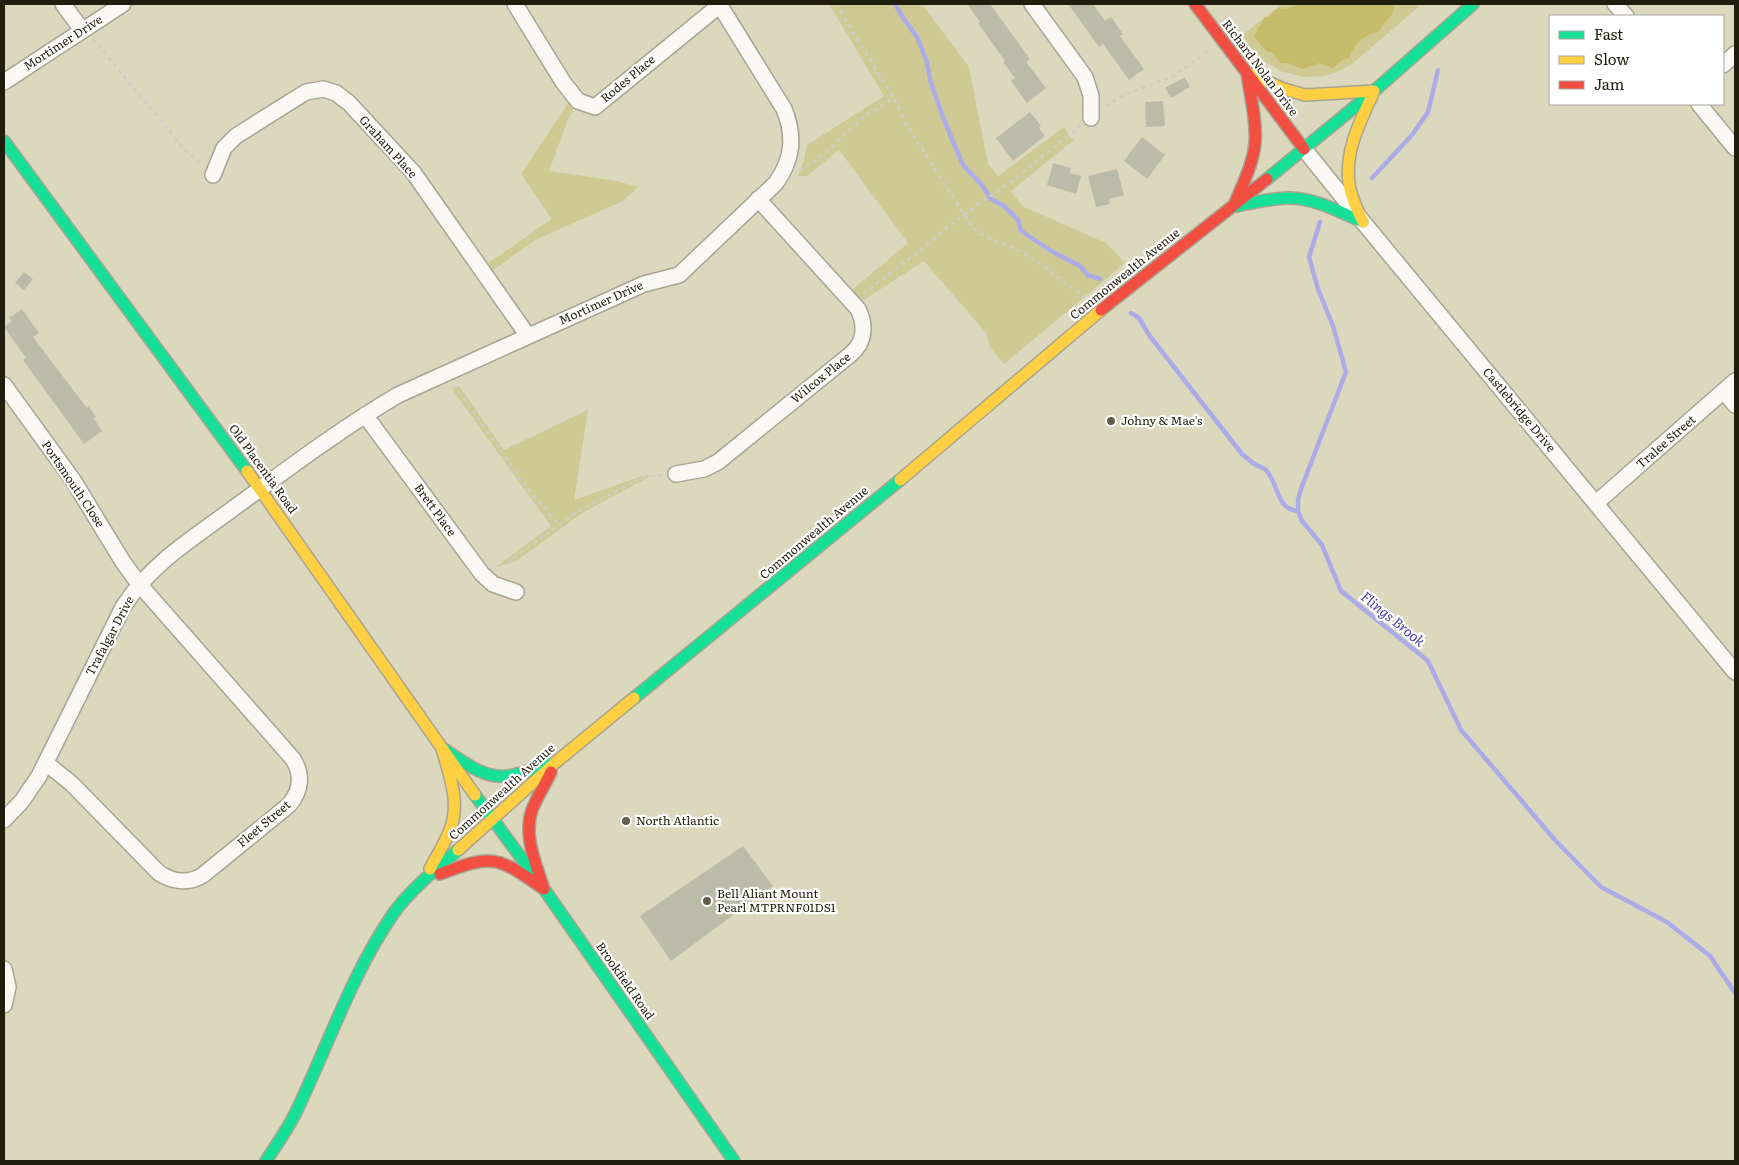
<svg xmlns="http://www.w3.org/2000/svg" width="1739" height="1165" font-family="Literata,serif">
<style>
.green{fill:#cfc994}
.forest{fill:#c6bb68}
.lines{fill:none;stroke-linecap:round;stroke-linejoin:round}
.stream{stroke:#ababe7;stroke-width:4.5}
.building{fill:#bbbca8}
.street-casing{stroke:#a7a490;stroke-width:18}
.fast-casing{stroke:#a7a490;stroke-width:14}
.slow-casing{stroke:#a7a490;stroke-width:14}
.jam-casing{stroke:#a7a490;stroke-width:14}
.path{stroke:#cecec6;stroke-width:2.5;stroke-dasharray:4 4;stroke-linecap:butt}
.street{stroke:#faf9f5;stroke-width:15}
.fast{stroke:#16e098;stroke-width:11}
.slow{stroke:#ffcf43;stroke-width:11}
.jam{stroke:#f24e42;stroke-width:11}
.poi-dot{fill:#615e4a;stroke:#fff;stroke-width:2}
.labels{text-anchor:middle;stroke-width:4.5;stroke-linejoin:round;paint-order:stroke}
.street-label{font-size:12px;fill:#1f1d0b;stroke:#fff}
.poi-label{font-size:12px;fill:#1f1d0b;stroke:#fff;text-anchor:start}
.water-label{font-size:14px;font-style:italic;fill:#4d42b1;stroke:#fff}
</style>
<rect width="100%" height="100%" fill="#dbd8be"/>
<!-- green -->
<path class="green" d="M 829,4 L 922,4 L 969,67 L 988,164 L 998,176 L 1064,127 L 1070,137 L 1074,140 L 1011,191 L 1022,206 L 1106,243 L 1125,263 L 1004,364 L 989,346 L 987,334 L 924,261 L 862,301 L 852,290 L 908,243 L 839,150 L 807,176 L 798,176 L 804,161 L 807,145 L 884,96 Z
M 1283,4 L 1422,4 L 1352,64 L 1335,73 L 1324,76 L 1303,77 L 1280,71 L 1263,60 L 1255,53 L 1242,35 Z
M 570,100 L 576,103 L 567,122 L 549,171 L 617,181 L 638,187 L 623,201 L 535,240 L 492,271 L 487,264 L 552,219 L 521,174 Z
M 459,386 L 504,450 L 588,410 L 574,500 L 648,474 L 649,477 L 582,513 L 515,562 L 496,567 L 551,526 L 452,389 Z"/>
<!-- forest -->
<path class="forest" d="M 1298,4 L 1395,4 C 1395,16 1384,21 1379,31 C 1364,36 1354,43 1349,58 L 1342,60 L 1333,68 L 1319,63 L 1303,69 L 1288,63 L 1281,63 L 1271,52 L 1267,52 L 1255,38 L 1254,35 L 1257,32 L 1258,27 L 1260,26 L 1264,18 L 1269,17 L 1272,12 L 1278,8 L 1286,9 Z"/>
<g class="lines">
<!-- stream -->
<path class="stream" d="M 895,4 L 904,19 L 917,37 L 927,62 L 930,80 L 944,120 L 963,165 L 981,184 L 991,199 L 1004,206 L 1018,220 L 1021,231 L 1051,251 L 1080,266 L 1088,275 L 1100,279
M 1372,178 L 1412,135 L 1428,112 L 1438,70
M 1320,222 L 1309,257 L 1318,289 L 1333,326 L 1346,372 L 1301,489 L 1298,500 L 1298,511 L 1302,521 L 1322,545 L 1341,591 L 1428,661 L 1461,730 L 1555,840 L 1601,887 L 1667,922 L 1710,956 L 1735,993
M 1131,313 L 1139,318 L 1149,335 L 1242,454 C 1247,458 1252,463 1258,466 C 1261,467 1262,467 1265,469 C 1279,482 1275,509 1298,511"/>
</g>
<!-- building -->
<path class="building" d="M 967,4 L 990,4 L 1030,59 L 1026,62 L 1046,88 L 1027,103 L 1011,81 L 1015,78 L 1003,62 L 1005,61 L 978,23 L 980,22 Z
M 1068,4 L 1093,4 L 1105,21 L 1111,17 L 1123,34 L 1120,36 L 1144,69 L 1129,80 L 1103,44 L 1099,47 Z
M 1185,77 L 1190,87 L 1171,98 L 1165,88 Z
M 1163,101 L 1165,126 L 1146,127 L 1145,102 Z
M 1030,112 L 1041,126 L 1039,128 L 1045,136 L 1013,161 L 996,138 Z
M 1142,137 L 1165,155 L 1147,179 L 1124,161 Z
M 1053,163 L 1071,168 L 1070,173 L 1081,176 L 1076,194 L 1047,185 Z
M 1117,169 L 1124,195 L 1109,199 L 1110,204 L 1096,207 L 1088,176 Z
M 24,272 L 33,279 L 24,290 L 15,283 Z
M 22,309 L 39,333 L 33,337 L 87,408 L 88,406 L 96,417 L 94,419 L 102,431 L 84,444 L 23,360 L 26,358 L 4,327 L 12,321 L 9,318 Z
M 743,846 L 773,886 L 671,961 L 640,916 Z"/>
<g class="lines">
<defs>
<path id="street" d="M 63,4 L 82,30
M 515,4 L 563,82 L 578,101 L 595,107 L 720,5
M 1032,4 L 1085,77 L 1091,96 L 1091,118
M 1615,4 L 1626,16
M 1723,65 L 1735,54
M 4,82 L 123,4
M 1699,104 L 1735,148
M 1304,149 L 1363,222 L 1735,672
M 213,175 L 224,148 L 236,136 L 306,92 L 323,89 L 336,93 L 349,103 L 413,172 L 528,336
M 4,385 L 73,480 L 123,562 L 139,584 L 293,759 C 303,775 301,791 289,805 L 203,875 C 189,884 173,882 159,873 L 72,784 L 46,763
M 1724,391 L 1735,405
M 365,415 L 482,574 L 493,584 L 516,592
M 676,474 L 704,469 L 718,462 L 851,354 C 865,342 866,325 858,309 L 758,199
M 1596,503 L 1735,381
M 4,820 L 22,801 L 39,776 L 123,607 C 152,562 195,537 238,505 C 290,467 342,428 398,395 L 644,284 L 679,275 L 776,183 C 793,159 795,136 784,109 L 719,4
M 4,969 L 8,987 L 4,1005"/>
<path id="fast" d="M 4,141 L 247,471
M 1267,179 L 1374,91 L 1473,4
M 1235,206 C 1253,203 1271,198 1289,198 C 1315,198 1340,212 1363,222
M 634,698 L 900,480
M 442,748 C 461,760 483,779 507,776 C 521,775 535,768 549,764
M 475,795 L 544,889 L 734,1161
M 266,1161 C 276,1145 288,1129 296,1112 C 328,1046 351,975 393,914 C 409,891 437,868 458,850"/>
<path id="slow" d="M 1247,73 L 1284,89 L 1305,95 L 1374,91
M 1363,222 C 1358,212 1353,201 1350,189 C 1343,157 1358,125 1372,96
M 247,471 L 475,795
M 900,480 L 1101,310
M 458,850 L 556,762 L 634,698
M 430,869 C 437,855 446,842 451,827 C 460,801 449,774 442,748"/>
<path id="jam" d="M 1195,4 L 1304,149
M 1235,203 C 1243,184 1253,164 1255,143 C 1257,120 1250,96 1247,73
M 1101,310 L 1267,179
M 440,874 C 494,853 498,857 544,889
M 544,889 C 536,864 523,836 532,810 C 537,797 545,785 551,772"/>
</defs>
<!-- street casing -->
<use href="#street" class="street-casing"/>
<!-- fast casing -->
<use href="#fast" class="fast-casing"/>
<!-- slow casing -->
<use href="#slow" class="slow-casing"/>
<!-- jam casing -->
<use href="#jam" class="jam-casing"/>
<!-- path -->
<path class="path" d="M 836,4 L 896,102 L 906,124 L 972,227 C 985,240 1005,243 1021,252 C 1044,264 1064,282 1085,298
M 93,39 L 172,134 L 186,151 L 202,165
M 1106,106 L 1126,94 L 1174,76 L 1208,51
M 799,170 L 817,160 L 864,117 L 893,98
M 863,294 L 914,255 L 963,215 L 1012,181 L 1080,126
M 453,386 L 468,403 L 520,479 L 558,524
M 509,564 L 512,559 L 577,512 L 643,477 L 663,475"/>
<!-- street -->
<use href="#street" class="street"/>
<!-- fast -->
<use href="#fast" class="fast"/>
<!-- slow -->
<use href="#slow" class="slow"/>
<!-- jam -->
<use href="#jam" class="jam"/>
</g>
<!-- markers -->
<g class="poi-dot">
<circle cx="1111" cy="421" r="5"/>
<circle cx="626" cy="821" r="5"/>
<circle cx="707" cy="901" r="5"/>
</g>
<g class="labels">
<!-- street labels -->
<g class="street-label">
<text transform="translate(63 43) rotate(-33)" y="4">Mortimer Drive</text>
<text transform="translate(1260 68) rotate(53)" y="4">Richard Nolan Drive</text>
<text transform="translate(628 79) rotate(-40)" y="4">Rodes Place</text>
<text transform="translate(388 147) rotate(48)" y="4">Graham Place</text>
<text transform="translate(1125 274) rotate(-39)" y="4">Commonwealth Avenue</text>
<text transform="translate(601 303) rotate(-24)" y="4">Mortimer Drive</text>
<text transform="translate(821 378) rotate(-39)" y="4">Wilcox Place</text>
<text transform="translate(1519 410) rotate(50)" y="4">Castlebridge Drive</text>
<text transform="translate(1666 442) rotate(-41)" y="4">Tralee Street</text>
<text transform="translate(263 469) rotate(54)" y="4">Old Placentia Road</text>
<text transform="translate(73 484) rotate(56)" y="4">Portsmouth Close</text>
<text transform="translate(435 510) rotate(54)" y="4">Brett Place</text>
<text transform="translate(814 533) rotate(-40)" y="4">Commonwealth Avenue</text>
<text transform="translate(110 636) rotate(-62)" y="4">Trafalgar Drive</text>
<text transform="translate(502 792) rotate(-42)" y="4">Commonwealth Avenue</text>
<text transform="translate(264 824) rotate(-40)" y="4">Fleet Street</text>
<text transform="translate(625 981) rotate(55)" y="4">Brookfield Road</text>
</g>
<!-- poi labels -->
<g class="poi-label">
<text x="1121" y="425">Johny &amp; Mae's</text>
<text x="636" y="825">North Atlantic</text>
<text x="717" y="898">Bell Aliant Mount<tspan x="717" dy="14">Pearl MTPRNF01DS1</tspan></text>
</g>
<!-- water labels -->
<g class="water-label">
<text transform="translate(1393 619) rotate(39)" y="5">Flings Brook</text>
</g>
</g>
<!-- border -->
<rect width="1739" height="1165" fill="none" stroke="#1f1d0b" stroke-width="10"/>
<!-- legend -->
<rect x="1549" y="15" width="175" height="90" fill="#ffffff" stroke="#a5a59d"/>
<rect x="1559" y="31" width="25" height="8" fill="#16e098" stroke="#a5a59d"/>
<text x="1594" y="40" font-size="15" fill="#1f1d0b">Fast</text>
<rect x="1559" y="56" width="25" height="8" fill="#ffcf43" stroke="#a5a59d"/>
<text x="1594" y="65" font-size="15" fill="#1f1d0b">Slow</text>
<rect x="1559" y="81" width="25" height="8" fill="#f24e42" stroke="#a5a59d"/>
<text x="1594" y="90" font-size="15" fill="#1f1d0b">Jam</text>
</svg>
